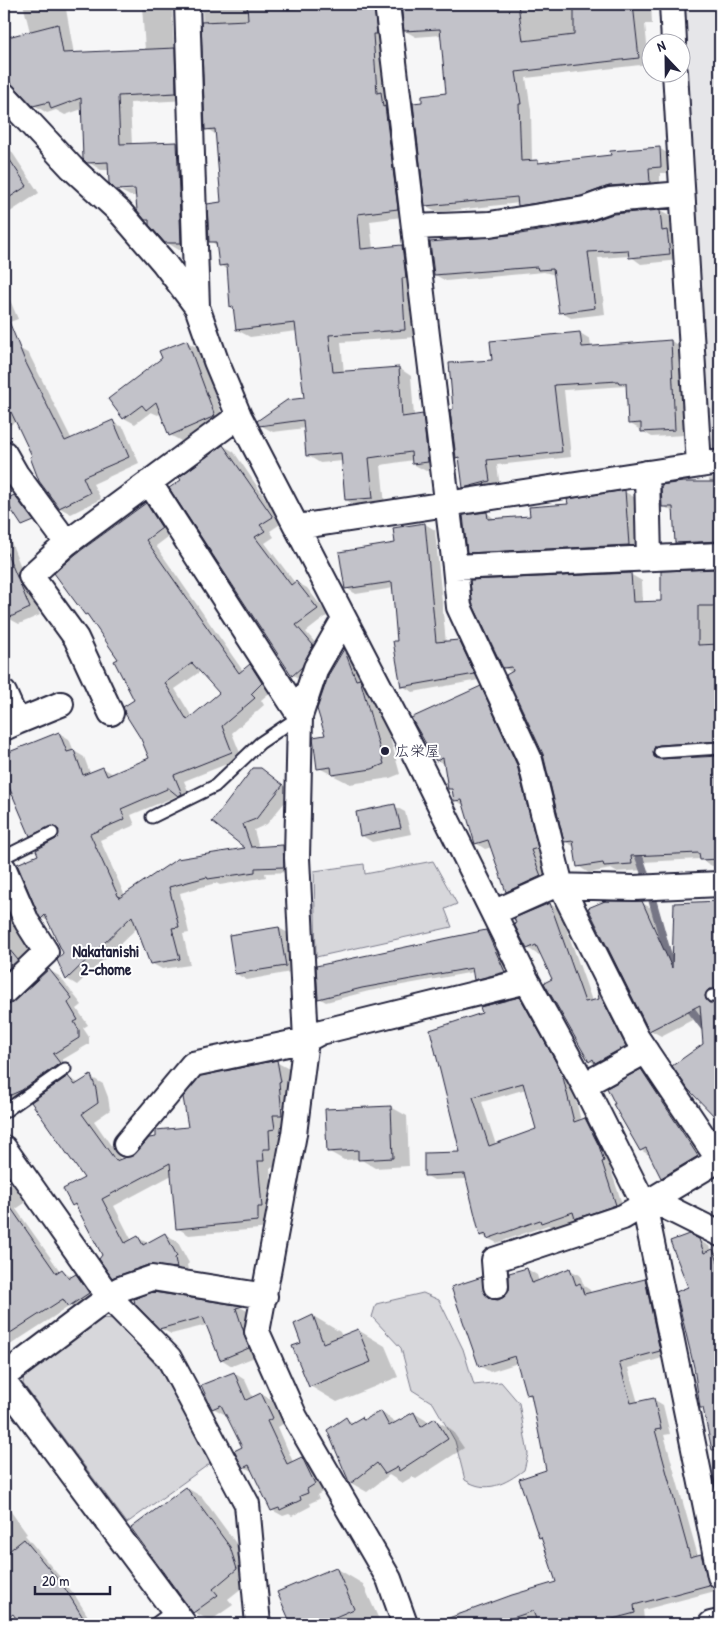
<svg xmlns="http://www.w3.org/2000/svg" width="724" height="1628" font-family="'Patrick Hand','Klee One',sans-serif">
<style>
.built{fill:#e6e6e9}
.green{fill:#d7d7db;stroke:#7c7c8b}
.shadow{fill:#0003;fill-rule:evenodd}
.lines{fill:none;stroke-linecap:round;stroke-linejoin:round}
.stream{stroke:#767685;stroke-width:8}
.building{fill:#c2c2c9;stroke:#22223b;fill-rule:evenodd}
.service-casing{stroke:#22223b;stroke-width:15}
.minor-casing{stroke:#22223b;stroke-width:28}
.service{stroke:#fff;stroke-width:11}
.minor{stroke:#fff;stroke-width:24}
.poi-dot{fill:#22223b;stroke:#fff;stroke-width:2}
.labels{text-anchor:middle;stroke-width:4;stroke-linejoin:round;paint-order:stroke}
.poi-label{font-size:15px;fill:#22223b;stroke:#fff;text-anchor:start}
.neighbourhood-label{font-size:16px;font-weight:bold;fill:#22223b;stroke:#fff}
</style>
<rect width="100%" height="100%" fill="#f6f6f7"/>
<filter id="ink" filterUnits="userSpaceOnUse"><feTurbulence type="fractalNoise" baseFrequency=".02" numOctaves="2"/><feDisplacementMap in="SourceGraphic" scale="10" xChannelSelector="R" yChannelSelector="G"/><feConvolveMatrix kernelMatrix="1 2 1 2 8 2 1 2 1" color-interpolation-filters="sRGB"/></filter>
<g filter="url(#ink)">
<!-- built -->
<path class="built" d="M 679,4 L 720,4 L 720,448 L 704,432 L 690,155 Z"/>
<!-- green -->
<path class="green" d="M 433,861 L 457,904 L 445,909 L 452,927 L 316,957 L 314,871 L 364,864 L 365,874 Z
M 423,1293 L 439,1300 L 463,1349 L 474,1385 L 501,1382 L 519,1403 L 528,1454 L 524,1470 C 505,1484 487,1494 465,1480 L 455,1441 L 433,1403 L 412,1390 L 401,1348 L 372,1317 L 376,1304 Z
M 101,1318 L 116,1319 L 160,1370 L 212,1462 L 127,1523 L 23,1384 L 24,1371 Z"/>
<!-- shadow -->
<path class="shadow" d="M 4,4 L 21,4 L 4,9 Z
M 23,4 L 189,4 L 172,5 L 174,48 L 187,56 L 189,100 L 130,103 L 132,145 L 177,143 L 189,150 L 194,249 L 179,250 L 166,242 L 146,219 L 137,196 L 130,196 L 117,189 L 110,170 L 101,170 L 88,162 L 82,109 L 65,115 L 56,110 L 47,113 L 34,105 L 17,88 L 4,93 L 4,41 L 30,32 ZM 142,6 L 145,50 L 74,54 L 66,9 ZM 121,188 L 142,188 L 142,190 L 121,191 Z
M 202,4 L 385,4 L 410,216 L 370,221 L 373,249 L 402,246 L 415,254 L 418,337 L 341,342 L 344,373 L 399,368 L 411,376 L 414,416 L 422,415 L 435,422 L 441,469 L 426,471 L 413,464 L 413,460 L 381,465 L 385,505 L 359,507 L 346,500 L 343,461 L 320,463 L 307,455 L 305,428 L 273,432 L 260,425 L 305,399 L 297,331 L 250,337 L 237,330 L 235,308 L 231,306 L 229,270 L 220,265 L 218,246 L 210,241 L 223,204 L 217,135 L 207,129 Z
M 416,4 L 651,4 L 652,24 L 645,24 L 649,64 L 526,78 L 531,110 L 532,161 L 543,164 L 612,157 L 659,148 L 670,155 L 672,173 L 660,173 L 660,189 L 530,211 L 519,203 L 438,212 L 426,206 L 424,103 L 447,95 L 441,35 L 416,37 L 405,31 Z
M 4,114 L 10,120 L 7,122 L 4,120 Z
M 4,140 L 39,193 L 4,216 Z
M 660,211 L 671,217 L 672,235 L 678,238 L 680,260 L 641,264 L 630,256 L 598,258 L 605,314 L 571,318 L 560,312 L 555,275 L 544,272 L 446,281 L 435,275 L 520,235 Z
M 4,286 L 18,319 L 4,324 Z
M 580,333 L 590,339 L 591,347 L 671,341 L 681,347 L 685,435 L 652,437 L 629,423 L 627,386 L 564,390 L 571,457 L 497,465 L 500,487 L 475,493 L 464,487 L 461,459 L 457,457 L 454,410 L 493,361 Z
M 187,342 L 198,348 L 225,423 L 181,441 L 170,435 L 161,413 L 158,415 L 151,412 L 135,424 L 124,418 Z
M 17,347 L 29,354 L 72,440 L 113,422 L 124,428 L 139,463 L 93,484 L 101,499 L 71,514 L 60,508 L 17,421 L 4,428 L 4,353 Z
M 224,446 L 234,452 L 282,523 L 270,531 L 274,537 L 265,543 L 295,583 L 296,582 L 307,588 L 328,615 L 306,632 L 323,652 L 303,681 L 293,675 L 183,480 ZM 306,662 L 307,663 L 295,674 L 295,671 Z
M 720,477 L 720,548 L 687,549 L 676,543 L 675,513 L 663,506 L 709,483 L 709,479 Z
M 625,492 L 634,497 L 637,550 L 477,557 L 468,552 L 487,513 L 496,520 L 531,517 Z
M 146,505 L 157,511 L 172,534 L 156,546 L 243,671 L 250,665 L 261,671 L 273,690 L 261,700 L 264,705 L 232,733 L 242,758 L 184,781 L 192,800 L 179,795 L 131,815 L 135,825 L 100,840 L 125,896 L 248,849 L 213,822 L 261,769 L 293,792 L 267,824 L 254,830 L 259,848 L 282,846 L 293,853 L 294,872 L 265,873 L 266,877 L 220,885 L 216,883 L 180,893 L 189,933 L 183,934 L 190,965 L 162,969 L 151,963 L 138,927 L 77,985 L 67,979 L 64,953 L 50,922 L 42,918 L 39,856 L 57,840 L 59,833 L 42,841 L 31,835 L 14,795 L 10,797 L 4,793 L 4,755 L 59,733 L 69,739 L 74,751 L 84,757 L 90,773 L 103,768 L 113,774 L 150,759 L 136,702 L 119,660 L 90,617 L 86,614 ZM 201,671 L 221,693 L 192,717 L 175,689 Z
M 425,524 L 435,530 L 446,643 L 459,642 L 470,648 L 484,679 L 413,692 L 402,686 L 394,588 L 356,594 L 346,588 L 396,544 Z
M 4,538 L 11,542 L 40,615 L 19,624 L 10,619 L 4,621 Z
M 720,570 L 720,747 L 664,754 L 663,761 L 720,757 L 720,866 L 712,866 L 700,859 L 642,862 L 643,870 L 616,872 L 611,869 L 589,873 L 578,866 L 575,847 L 566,842 L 544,754 L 513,673 L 504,668 L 630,574 L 642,581 L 643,603 L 663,602 L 663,573 Z
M 345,651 L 362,660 L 377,690 L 400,774 L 390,778 L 350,784 L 319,768 L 326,736 L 330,674 Z
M 481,688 L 490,693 L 526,771 L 547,853 L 540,855 L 550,882 L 516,897 L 507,891 L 492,847 L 485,849 L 476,843 L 465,806 L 455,800 L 454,791 L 450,789 L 445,765 L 437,760 Z
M 394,806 L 405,812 L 411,834 L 372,842 L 361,835 Z
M 720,902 L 720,995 L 715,1002 L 716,1004 L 720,1004 L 720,1121 L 689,1089 L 704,1044 L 702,1015 L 661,1036 L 650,1030 L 642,903 L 653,909 L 673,955 L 676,904 Z
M 550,904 L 560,910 L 592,1001 L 600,999 L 599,991 L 608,996 L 636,1053 L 600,1067 L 590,1061 L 541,954 L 538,955 L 528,948 Z
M 4,914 L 12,919 L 35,946 L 23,957 L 33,969 L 4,998 Z
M 279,928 L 290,934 L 296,971 L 247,980 L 236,974 Z
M 486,931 L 493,935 L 511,976 L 482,983 L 475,979 L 474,972 L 369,991 L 326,1002 L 319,998 Z
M 49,970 L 59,976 L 82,1005 L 77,1009 L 88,1025 L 83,1028 L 89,1037 L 89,1044 L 62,1060 L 69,1070 L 11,1105 L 4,1101 L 4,1066 L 23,1057 L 4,1036 L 4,1011 Z
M 520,998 L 529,1004 L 571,1080 L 581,1121 L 585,1119 L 594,1124 L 613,1166 L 610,1167 L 624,1210 L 585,1223 L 577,1218 L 551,1227 L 548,1225 L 497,1243 L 481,1235 L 468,1179 L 434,1180 L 425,1175 L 462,1153 L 483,1014 ZM 526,1089 L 538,1130 L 496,1145 L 482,1102 Z
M 276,1062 L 289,1069 L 293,1088 L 287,1136 L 281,1136 L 282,1155 L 275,1156 L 276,1167 L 270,1168 L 274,1214 L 270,1228 L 189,1235 L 177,1228 L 172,1175 L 114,1206 L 132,1241 L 138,1238 L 148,1243 L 165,1234 L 177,1241 L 189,1263 L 187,1265 L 189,1274 L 126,1284 L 113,1277 L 78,1208 L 73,1205 L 86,1178 L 68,1077 L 80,1084 L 91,1077 L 103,1084 L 108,1097 L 110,1110 L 94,1121 L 121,1160 L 189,1128 Z
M 641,1071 L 652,1077 L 701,1153 L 667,1173 L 667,1176 L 703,1155 L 708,1163 L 673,1183 L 662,1177 L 652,1157 L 641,1150 Z
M 391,1107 L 407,1116 L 409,1166 L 375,1168 L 360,1159 L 344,1160 L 328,1151 Z
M 4,1180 L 14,1186 L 25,1203 L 16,1209 L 60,1271 L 62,1270 L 73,1277 L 76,1275 L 86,1281 L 99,1299 L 79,1311 L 70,1306 L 7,1347 L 4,1345 Z
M 698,1240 L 709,1246 L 711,1251 L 720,1255 L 720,1484 L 704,1410 L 701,1408 L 689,1287 Z
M 527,1269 L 537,1275 L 539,1282 L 570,1270 L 580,1275 L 584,1286 L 590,1290 L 591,1294 L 644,1281 L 654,1286 L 669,1356 L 628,1368 L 638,1403 L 653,1399 L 663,1405 L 670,1434 L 664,1435 L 698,1556 L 700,1555 L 710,1561 L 719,1590 L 643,1610 L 644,1619 L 623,1624 L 427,1624 L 558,1583 L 543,1539 L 540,1537 L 548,1471 L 533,1398 L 527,1394 L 518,1363 L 490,1372 L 480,1366 L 481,1279 L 491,1284 L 494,1300 L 498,1301 L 505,1298 Z
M 153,1293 L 242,1308 L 251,1313 L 246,1314 L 260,1355 L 232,1366 L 221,1359 L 207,1325 L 171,1334 L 160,1328 Z
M 313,1316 L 340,1332 L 342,1337 L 358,1330 L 385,1346 L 398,1377 L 337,1402 L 310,1386 L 302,1344 Z
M 234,1373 L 245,1380 L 253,1398 L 261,1394 L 272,1400 L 283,1424 L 278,1427 L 293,1462 L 302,1458 L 313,1464 L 326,1490 L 317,1495 L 319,1499 L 310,1503 L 311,1506 L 292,1516 L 289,1514 L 283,1516 L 272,1510 L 254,1472 L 244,1467 L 244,1448 L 226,1413 L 224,1414 L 213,1408 Z
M 381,1412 L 397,1423 L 414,1413 L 430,1423 L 435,1420 L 451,1429 L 464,1448 L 416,1479 L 412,1477 L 402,1483 L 389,1475 L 367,1492 L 351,1483 L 346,1419 L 354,1423 L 362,1419 L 365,1421 Z
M 187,1488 L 202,1497 L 246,1557 L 253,1579 L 228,1599 L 233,1605 L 210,1621 L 194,1612 Z
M 4,1502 L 27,1534 L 25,1535 L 74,1594 L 93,1624 L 21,1624 L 10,1607 L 15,1604 L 4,1589 Z
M 336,1568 L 363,1584 L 381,1624 L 292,1624 L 279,1593 Z"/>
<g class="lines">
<!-- stream -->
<path class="stream" d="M 636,848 L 645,874
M 652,899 L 674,977
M 686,1003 L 720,1048"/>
</g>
<!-- building -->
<path class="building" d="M 247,4 L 287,4 L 287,9 L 338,4 L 374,4 L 377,34 L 373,34 L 377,93 L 381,92 L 383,107 L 385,106 L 398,209 L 358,214 L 361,249 L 402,245 L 406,278 L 402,278 L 405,330 L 329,335 L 333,372 L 399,367 L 402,417 L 423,414 L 428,462 L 412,464 L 411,452 L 369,458 L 373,498 L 345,500 L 341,453 L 306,456 L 303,420 L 259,426 L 257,421 L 287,400 L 304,398 L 295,323 L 236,330 L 233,306 L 230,307 L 227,265 L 219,266 L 216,242 L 209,242 L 207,204 L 221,202 L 215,129 L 205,130 L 201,22 L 248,20 Z
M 401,4 L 518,4 L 523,41 L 574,35 L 574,4 L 633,4 L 639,58 L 516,72 L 521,104 L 519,104 L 521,161 L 538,160 L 538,163 L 611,155 L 610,151 L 660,147 L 661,167 L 649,168 L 650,183 L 609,186 L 582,196 L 518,206 L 517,197 L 425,206 L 413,103 L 422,102 L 422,96 L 446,93 L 440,29 L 404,31 Z
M 58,24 L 63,53 L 175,48 L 176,93 L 118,96 L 120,144 L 177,142 L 181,243 L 165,243 L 149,225 L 149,220 L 145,220 L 137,210 L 135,189 L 116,190 L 109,183 L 108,162 L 87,163 L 83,159 L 81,98 L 51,109 L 49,102 L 33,106 L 14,86 L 4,82 L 4,38 Z
M 4,151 L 27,186 L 4,201 Z
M 660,210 L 662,231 L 667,230 L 670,254 L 629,258 L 628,250 L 588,252 L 595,308 L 559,313 L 553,269 L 538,270 L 537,267 L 434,275 L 430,242 L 520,234 L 587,223 L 613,214 Z
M 4,309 L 25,361 L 65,441 L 113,420 L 129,457 L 83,477 L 90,493 L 59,508 L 39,481 L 30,457 L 32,456 L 11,412 L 4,416 Z
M 580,332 L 582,347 L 671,340 L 675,430 L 641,432 L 641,423 L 628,424 L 626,383 L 619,383 L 618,381 L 554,385 L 562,452 L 487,460 L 490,481 L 463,488 L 459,457 L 456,458 L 450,410 L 453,409 L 449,363 L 492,360 L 490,341 Z
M 187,340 L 215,416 L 169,436 L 156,402 L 146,410 L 142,405 L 123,419 L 108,399 L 162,358 L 159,351 Z
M 223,445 L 273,517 L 260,525 L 265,531 L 255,537 L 291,585 L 296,581 L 318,609 L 296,625 L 313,645 L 302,667 L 292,676 L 169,488 L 181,480 L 179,477 Z
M 683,482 L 720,482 L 720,541 L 675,543 L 673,507 L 662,507 L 661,485 Z
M 625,490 L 629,545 L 467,553 L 463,515 L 487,512 L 488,519 L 530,516 L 529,507 L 568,504 L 567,499 Z
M 14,495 L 34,521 L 22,526 L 5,500 Z
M 146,503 L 162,528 L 146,540 L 239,673 L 250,664 L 262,683 L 251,694 L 255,698 L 222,726 L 232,752 L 174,775 L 182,794 L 178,796 L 167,787 L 167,789 L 121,809 L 125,819 L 90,834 L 119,898 L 177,859 L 245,848 L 212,822 L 253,768 L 261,768 L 283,785 L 256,819 L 243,824 L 251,847 L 283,845 L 284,867 L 255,868 L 255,872 L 208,879 L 207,877 L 169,887 L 179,927 L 172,928 L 180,959 L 150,964 L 132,916 L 66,980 L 57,960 L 63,953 L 45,915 L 41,919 L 39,916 L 17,864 L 38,855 L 36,850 L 56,839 L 59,830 L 52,826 L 30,836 L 9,787 L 4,789 L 4,754 L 59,732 L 67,752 L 74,750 L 83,775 L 103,767 L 107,776 L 149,758 L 141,739 L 124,712 L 123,707 L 134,700 L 114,661 L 118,659 L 87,614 L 85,615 L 54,573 L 76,554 ZM 192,663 L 219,693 L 187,720 L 165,683 Z
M 425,523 L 436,642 L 459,640 L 475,674 L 401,687 L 393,641 L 397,641 L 392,582 L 345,589 L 339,552 L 395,543 L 393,528 Z
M 4,546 L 30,608 L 4,620 Z
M 720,569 L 720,606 L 698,606 L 698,645 L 720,644 L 720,741 L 660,745 L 655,746 L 653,752 L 654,757 L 660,759 L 720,756 L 720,859 L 700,860 L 699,853 L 631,856 L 632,864 L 604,866 L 603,863 L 577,867 L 573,841 L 564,842 L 543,754 L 506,675 L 513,671 L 512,667 L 503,668 L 472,603 L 470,580 L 631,573 L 633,602 L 661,601 L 661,571 Z
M 344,649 L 356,680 L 360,679 L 384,764 L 372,769 L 332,775 L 331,767 L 317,769 L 313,737 L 325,735 L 317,709 L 329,674 Z
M 481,686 L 517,765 L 538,848 L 531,850 L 541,876 L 506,892 L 488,840 L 475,844 L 462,800 L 454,801 L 452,789 L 448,789 L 443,758 L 436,761 L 411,718 Z
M 395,804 L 401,828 L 360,836 L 356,812 Z
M 605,901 L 642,901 L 672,968 L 674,903 L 720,901 L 720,989 L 709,989 L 705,996 L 709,1003 L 720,1003 L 720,1122 L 688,1089 L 672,1066 L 703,1044 L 700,1005 L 649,1031 L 588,908 Z
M 550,903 L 585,1002 L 599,999 L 597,989 L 626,1046 L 595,1063 L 593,1059 L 589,1062 L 544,983 L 552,979 L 536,945 L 527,949 L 514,924 L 516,923 L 514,918 Z
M 279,927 L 286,966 L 235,974 L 229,935 Z
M 486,930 L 505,972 L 474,980 L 472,968 L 362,988 L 318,999 L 316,966 Z
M 4,943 L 18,960 L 4,973 Z
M 49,969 L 72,998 L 68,1003 L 78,1020 L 74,1022 L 79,1030 L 79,1038 L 53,1054 L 60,1063 L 22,1090 L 4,1098 L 4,1005 L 13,1002 Z
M 520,997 L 562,1073 L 574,1122 L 585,1118 L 599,1146 L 604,1161 L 602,1162 L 616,1205 L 575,1219 L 573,1212 L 541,1223 L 540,1220 L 487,1239 L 486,1234 L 480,1236 L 465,1174 L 424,1176 L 424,1153 L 460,1152 L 430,1030 L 482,1013 L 480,1007 ZM 523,1083 L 536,1129 L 489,1146 L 473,1097 Z
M 277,1060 L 281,1082 L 279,1082 L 282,1115 L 273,1115 L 275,1129 L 269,1130 L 270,1149 L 263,1149 L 264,1161 L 258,1161 L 262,1207 L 258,1207 L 258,1221 L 176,1229 L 170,1163 L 102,1199 L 125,1243 L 138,1236 L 143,1245 L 165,1233 L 177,1256 L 175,1258 L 177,1268 L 148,1265 L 112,1278 L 99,1259 L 102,1255 L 75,1204 L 72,1206 L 63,1189 L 84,1178 L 31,1102 L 68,1076 L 75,1085 L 91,1075 L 96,1089 L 98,1103 L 82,1114 L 116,1161 L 136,1153 L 149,1138 L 156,1137 L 156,1130 L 188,1127 L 183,1097 L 200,1076 Z
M 641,1069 L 698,1156 L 661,1178 L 646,1148 L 640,1151 L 613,1104 L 615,1104 L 607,1088 Z
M 391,1106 L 393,1158 L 358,1160 L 358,1150 L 327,1152 L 325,1109 Z
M 4,1198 L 56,1273 L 62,1269 L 69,1278 L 76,1274 L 89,1293 L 68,1307 L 63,1299 L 4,1337 Z
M 689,1234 L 699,1239 L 704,1253 L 713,1249 L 720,1267 L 720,1449 L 712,1450 L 703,1408 L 700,1408 L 694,1367 L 676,1292 L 688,1287 L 670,1241 Z
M 527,1268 L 532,1283 L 570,1268 L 576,1285 L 580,1283 L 584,1294 L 645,1279 L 660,1351 L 619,1362 L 631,1403 L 654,1398 L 661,1429 L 655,1430 L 690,1557 L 701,1554 L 709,1585 L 634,1605 L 635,1613 L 594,1624 L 538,1624 L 533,1611 L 495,1624 L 439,1624 L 438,1622 L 512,1595 L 556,1582 L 541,1537 L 539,1538 L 519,1479 L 546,1470 L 531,1394 L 526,1395 L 515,1356 L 479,1367 L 451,1287 L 482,1277 L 485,1294 L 491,1299 L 498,1300 L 504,1297 L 509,1291 L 509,1273 Z
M 153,1292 L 243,1306 L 236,1308 L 249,1348 L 220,1360 L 203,1317 L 159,1329 L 135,1304 L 134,1299 Z
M 313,1315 L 323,1343 L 358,1329 L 371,1362 L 309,1387 L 292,1346 L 301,1343 L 294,1324 Z
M 234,1372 L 246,1400 L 261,1393 L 273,1418 L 267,1421 L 287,1464 L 302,1457 L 315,1484 L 307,1489 L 308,1493 L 300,1496 L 301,1500 L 280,1510 L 279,1508 L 271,1511 L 249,1465 L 243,1468 L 234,1451 L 242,1447 L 221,1405 L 212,1409 L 201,1385 Z
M 381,1411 L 389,1426 L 414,1412 L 421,1427 L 435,1418 L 448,1439 L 399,1471 L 398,1467 L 385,1474 L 377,1463 L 350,1484 L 327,1430 L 346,1417 L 350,1424 L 362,1417 L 363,1420 Z
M 186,1487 L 230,1547 L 237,1569 L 213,1589 L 218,1595 L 193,1613 L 131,1528 Z
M 24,1539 L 64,1587 L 87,1624 L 20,1624 L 13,1614 L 4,1621 L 4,1555 Z
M 336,1567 L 354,1609 L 319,1624 L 291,1624 L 277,1592 Z"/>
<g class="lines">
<defs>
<path id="service" d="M 660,752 L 720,748
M 152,817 L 215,786 L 260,743 L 300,716
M 4,857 L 52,833
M 712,996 L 720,996
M 4,1112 L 65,1069
M 155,1624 L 174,1610"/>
<path id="minor" d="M 187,4 L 197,307
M 387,4 L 455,567 L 720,555
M 672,4 L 674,42
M 675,72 L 699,465
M 4,95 L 72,168 L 120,212 L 164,263 L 197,307 L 216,361 L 239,416 L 416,757 L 527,981 L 584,1085 L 644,1204 L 720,1576
M 414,227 L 490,224 L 585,209 L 610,200 L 682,194
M 4,453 L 16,474 L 67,543 L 239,416
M 647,473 L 649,558
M 149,482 L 300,716
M 297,527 L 720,462
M 67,543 L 31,576 L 76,638 L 111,713
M 455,567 L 459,607 L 530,760 L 561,886 L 637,1038 L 719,1160
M 344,619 L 316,668 L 300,716 L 297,858 L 306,1040 L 294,1134 L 257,1332 L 295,1417 L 389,1579 L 405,1624
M 4,693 L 17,722 L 4,728
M 17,722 L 61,704
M 4,869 L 27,922 L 46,952 L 4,992
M 495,912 L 553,886 L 634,888 L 720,884
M 584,1085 L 646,1051
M 126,1144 L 193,1064 L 306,1040 L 321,1032 L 527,981
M 4,1148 L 109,1297 L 4,1376
M 644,1204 L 664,1206 L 720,1234
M 496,1286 L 494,1260 L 623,1217 L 720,1159
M 4,1382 L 184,1624
M 258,1624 L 247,1504 L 169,1358 L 109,1297 L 120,1289 L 152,1278 L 265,1296
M 711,1624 L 720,1622"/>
</defs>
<!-- service casing -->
<use href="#service" class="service-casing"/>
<!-- minor casing -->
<use href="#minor" class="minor-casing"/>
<!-- service -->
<use href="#service" class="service"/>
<!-- minor -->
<use href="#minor" class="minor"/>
</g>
</g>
<!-- markers -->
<circle class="poi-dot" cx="385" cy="751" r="5"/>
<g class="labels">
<!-- poi labels -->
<g class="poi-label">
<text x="395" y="756">広栄屋</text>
</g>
<!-- neighbourhood labels -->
<g class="neighbourhood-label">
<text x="106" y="957">Nakatanishi<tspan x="106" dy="18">2-chome</tspan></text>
</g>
</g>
<!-- margin -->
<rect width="724" height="1628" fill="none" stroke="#fff" stroke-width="20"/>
<rect x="10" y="10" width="704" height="1608" fill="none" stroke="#22223b" stroke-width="2" filter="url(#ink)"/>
<!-- north arrow -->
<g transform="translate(666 58) rotate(338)"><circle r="24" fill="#ffffff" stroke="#a7a7b1"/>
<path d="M0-4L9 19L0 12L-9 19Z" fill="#22223b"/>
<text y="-8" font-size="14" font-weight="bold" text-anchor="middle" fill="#22223b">N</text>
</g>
<!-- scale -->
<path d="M35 1586v8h75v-8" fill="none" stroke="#22223b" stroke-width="2.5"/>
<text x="42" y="1586" font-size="15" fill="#22223b" stroke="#ffffff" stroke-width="4" paint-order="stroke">20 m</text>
</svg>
